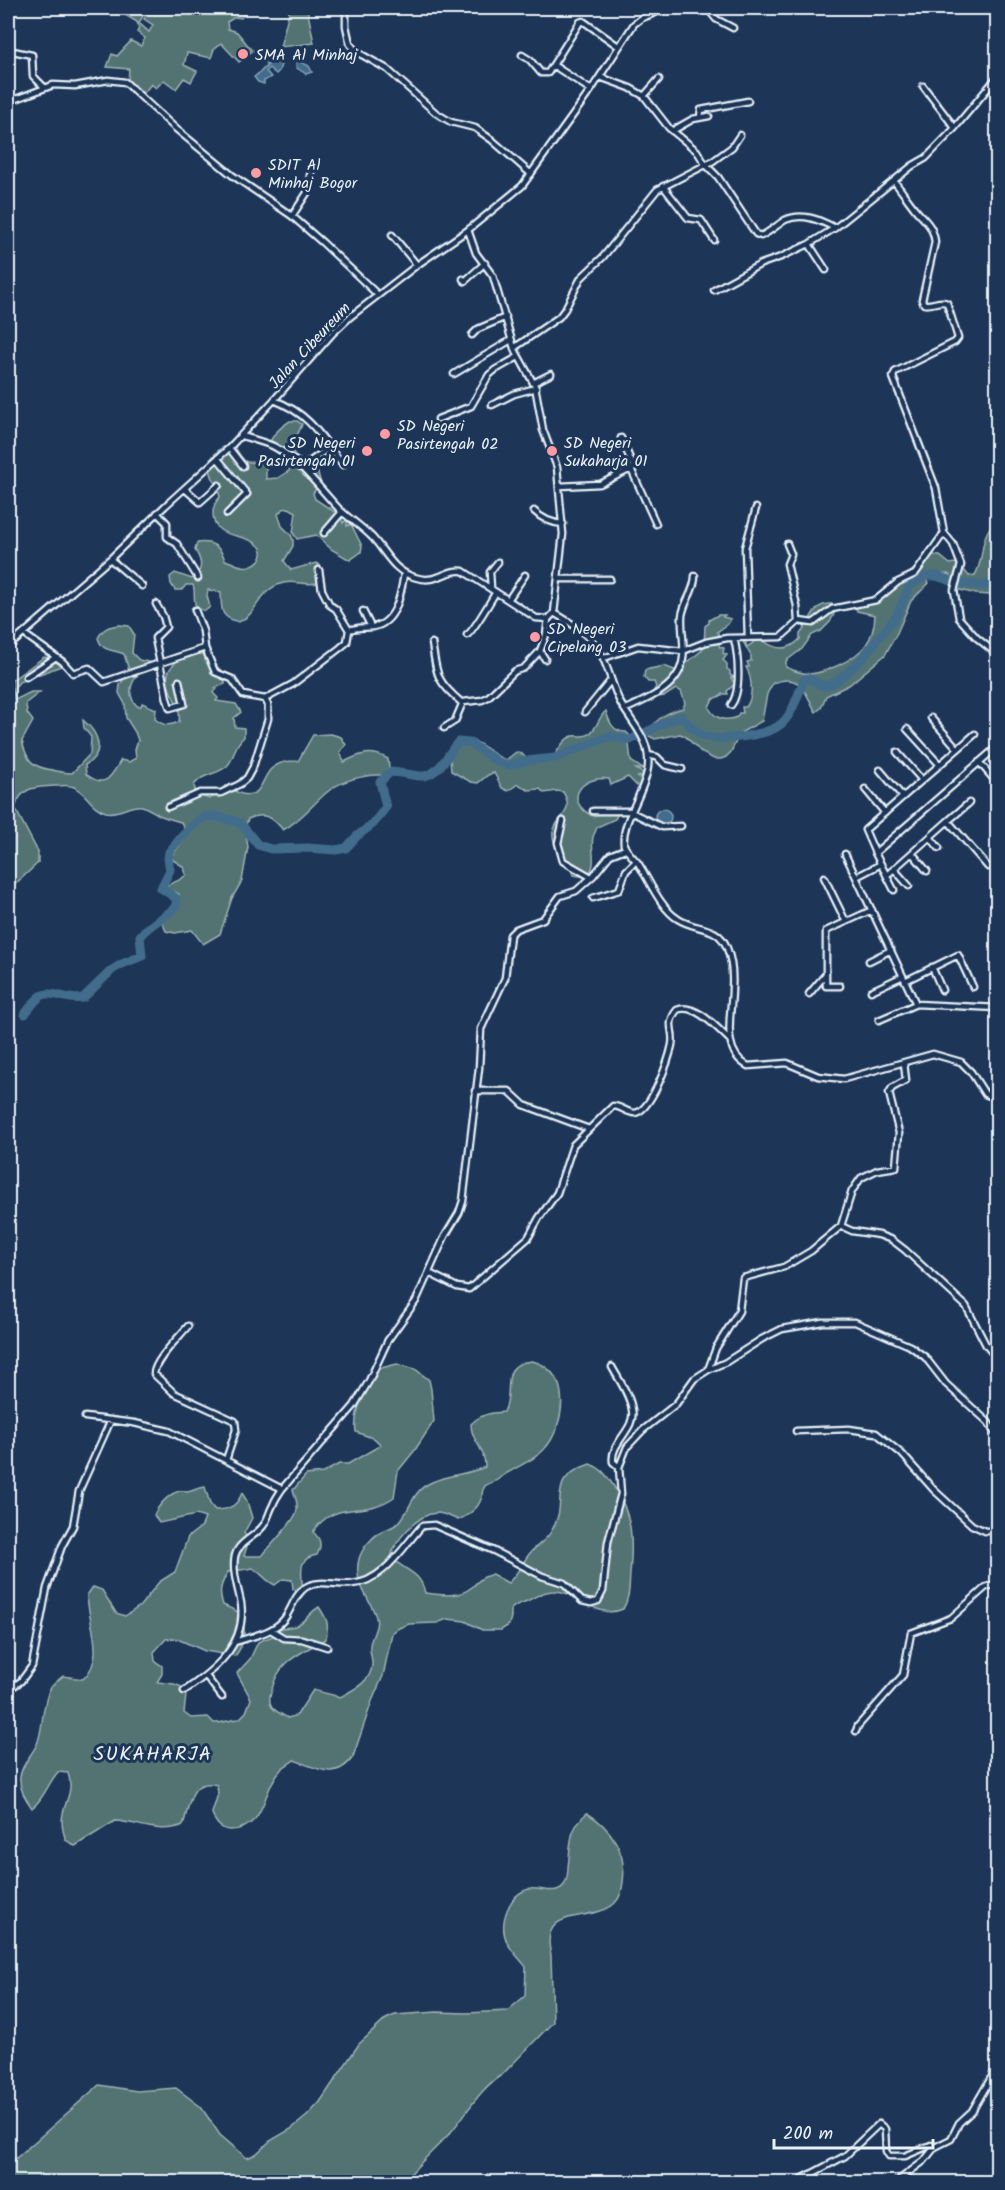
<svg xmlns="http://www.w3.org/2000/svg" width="1005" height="2190" font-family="Kalam,sans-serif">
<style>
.green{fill:#537372;stroke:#9eb2b5;stroke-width:1.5}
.water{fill:#436c8b;stroke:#85a1b7;stroke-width:1.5}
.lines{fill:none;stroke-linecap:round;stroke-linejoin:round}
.stream{stroke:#85a1b7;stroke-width:1.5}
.river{stroke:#436c8b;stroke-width:9}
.minor-casing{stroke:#e8f1f8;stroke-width:9}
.minor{stroke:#1d3557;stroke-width:4.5}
.poi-dot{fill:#ff9aa2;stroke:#1d3557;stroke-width:2}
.labels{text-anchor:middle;stroke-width:6;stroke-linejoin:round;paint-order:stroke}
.poi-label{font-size:16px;fill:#e8f1f8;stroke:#1d3557;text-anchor:start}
.street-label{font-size:16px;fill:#e8f1f8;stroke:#1d3557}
.quarter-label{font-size:20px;letter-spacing:1.5px;fill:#e8f1f8;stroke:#1d3557}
</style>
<rect width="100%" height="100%" fill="#1d3557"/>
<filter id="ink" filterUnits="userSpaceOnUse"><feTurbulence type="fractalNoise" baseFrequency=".0167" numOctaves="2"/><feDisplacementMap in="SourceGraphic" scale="12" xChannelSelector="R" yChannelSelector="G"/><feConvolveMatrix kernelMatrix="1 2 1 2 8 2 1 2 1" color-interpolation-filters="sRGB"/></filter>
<g filter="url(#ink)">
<!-- green -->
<path class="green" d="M 126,8 L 141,8 L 138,12 L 143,16 L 139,23 L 149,32 L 153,25 L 144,19 L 150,8 L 250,8 L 241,18 L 235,17 L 227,22 L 228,29 L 237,32 L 251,49 L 251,52 L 239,62 L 221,43 L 214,49 L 211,58 L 187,53 L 184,65 L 197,71 L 191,82 L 184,78 L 176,89 L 164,80 L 156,88 L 151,84 L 144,93 L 128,80 L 129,69 L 107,67 L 112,54 L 117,56 L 131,41 L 141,46 L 145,38 L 137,32 L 139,28 L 137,22 L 122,13 Z
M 290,8 L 307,8 L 314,43 L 280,47 Z
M 290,421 L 297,421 L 302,424 C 300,432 293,439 293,447 C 292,462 309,460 316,469 C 319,473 319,479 321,483 L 313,493 L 315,499 L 341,516 L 343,523 L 347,519 L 347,526 L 351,524 L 362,546 L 361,552 L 350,560 L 331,549 L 316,535 L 297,539 L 293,533 L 296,512 L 289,508 L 283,509 L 278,514 L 282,526 L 291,535 L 293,540 L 293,546 L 284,561 L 291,570 L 316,563 L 321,566 L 322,572 L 317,583 C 304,586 292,579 280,584 C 265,589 259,603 250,614 C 248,617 243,619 239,622 C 218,617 222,608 221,592 L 208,590 L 207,596 L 210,607 L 205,611 C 189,607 197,596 193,585 L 186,585 L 182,590 L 175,590 L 171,584 L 170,577 L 175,573 L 192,579 C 204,570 202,561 195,550 L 197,543 C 212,541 220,546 225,560 C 230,561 236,565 242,566 C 254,569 270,555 258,545 C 242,531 213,541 213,513 C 213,506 215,502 220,497 C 217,483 208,475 210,460 C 217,451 223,443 235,447 C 245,464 244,463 263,462 L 266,467 L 266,479 L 278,478 L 289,471 L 290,465 L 287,459 L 268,447 C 271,436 281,426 290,421 Z
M 997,521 L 997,560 C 991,572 998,584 990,595 L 976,594 L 956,589 L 959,583 L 948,574 L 926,576 L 929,583 L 911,601 L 897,633 L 885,655 L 849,685 L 826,696 L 821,708 L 816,712 C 804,692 802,672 773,683 L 767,694 L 762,721 L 740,733 L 731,752 L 726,757 L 721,759 L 714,759 L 702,753 L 685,736 L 680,734 L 655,739 L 649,736 L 648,732 C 657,718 667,712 683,708 L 685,703 L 681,691 L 676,689 L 665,696 L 658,697 L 653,692 L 656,687 L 654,682 L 648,682 L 644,677 L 645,670 L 664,666 L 677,671 L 701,651 L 704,646 L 705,626 L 709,623 L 709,620 L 718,615 L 725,615 L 723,617 L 731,619 L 728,624 L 717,632 L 719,635 L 716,638 L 720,647 L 724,648 L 723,653 L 727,655 L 723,660 L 727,664 L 727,669 L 730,671 L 730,675 L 734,677 L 731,678 L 735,684 L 727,691 L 728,694 L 722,694 L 722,696 C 714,697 711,700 709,708 C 715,719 726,722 737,717 L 739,713 L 743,713 L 742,707 L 746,707 C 754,697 752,678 746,667 L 749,667 L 747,662 L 751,661 L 751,656 L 741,638 L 745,641 L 747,647 L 760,638 C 773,649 787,653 800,639 L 800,634 C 812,622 811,603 832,604 L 836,610 L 830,622 L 821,631 L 812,635 L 802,649 L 786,661 L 786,667 C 808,678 819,674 839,665 C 862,654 874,641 875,615 L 857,611 L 855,605 L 885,591 L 933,555 L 940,556 L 950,564 C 962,561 962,569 969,576 L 975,575 C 986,557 978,534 997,521 Z
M 120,625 L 129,626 L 134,634 L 132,653 L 139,660 L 148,662 C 137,674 122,690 137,706 L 141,706 L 142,703 L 156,709 L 155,719 C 163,726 169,726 179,722 C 181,708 175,702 170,690 C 159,665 185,653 205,654 L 205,660 L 212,661 L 225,675 L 225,684 L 215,688 L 217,689 L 213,693 L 218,698 L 216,701 L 236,704 L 241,712 L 234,718 L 235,727 L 244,728 L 244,737 C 232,747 236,757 227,766 C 216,776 204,772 194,785 L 196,794 L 209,799 L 217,795 L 225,786 C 230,788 236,792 242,794 C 262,799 261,779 271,769 C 279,762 287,761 298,761 L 313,735 L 331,734 L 341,737 L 346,745 L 340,752 L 344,762 C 360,754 371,749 388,759 L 389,768 L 383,775 C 365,774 339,781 326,793 C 312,805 300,821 283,830 C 273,817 264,812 248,819 L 245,828 L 248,847 L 242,881 L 232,898 L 220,934 L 203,944 L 192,930 L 175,933 L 166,931 L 162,922 C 174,913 180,910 179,894 L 163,887 C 172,882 179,882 186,875 L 184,867 L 170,858 C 179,844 191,839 181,822 C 174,820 166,818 159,815 C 154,812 148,808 142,806 C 130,804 119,815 106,812 C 91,808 87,793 74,787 C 68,784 62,786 55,786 C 36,787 21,786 15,808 L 38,852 L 38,863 L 8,891 L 8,683 L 44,657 L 53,659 L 61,666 L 19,682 L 13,690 L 15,700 L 31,692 L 40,692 L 26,703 L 27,713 L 33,721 L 22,741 C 27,761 32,767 52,770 C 60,772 64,773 72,773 L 90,754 L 91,737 L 84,728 L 83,720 C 99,733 106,753 85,765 L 86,774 C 106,790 111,776 121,760 L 129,762 L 136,758 L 135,750 L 138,740 L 135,732 L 126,718 L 125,704 L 119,693 L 120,685 L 129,670 L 124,654 C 112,649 102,652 98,638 C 103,628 109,626 120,625 Z
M 606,711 C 609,722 613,732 626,732 L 631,737 L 629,744 L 631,761 L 643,769 L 636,769 L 646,775 L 638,777 L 647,782 L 643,787 L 637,786 L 628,777 L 611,785 L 609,779 C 581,775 562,801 593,816 L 605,810 L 617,812 L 618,814 L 615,819 L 597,827 C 596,831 594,834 593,837 C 590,851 599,865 586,877 L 574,875 L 572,869 C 567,866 565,861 561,855 C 535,818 581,821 563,792 L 557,791 L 544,793 L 540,789 L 528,790 L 518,784 L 508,791 L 502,788 L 494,773 L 488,775 L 478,783 L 471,782 L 451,771 L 450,759 L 457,742 C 479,734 487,754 506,760 L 516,752 L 522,754 L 527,759 C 533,759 540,761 546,760 C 558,758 559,742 570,737 C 576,734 584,738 589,734 C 598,728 598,717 606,711 Z
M 532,1361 C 546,1364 556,1374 560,1388 C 563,1401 562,1412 558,1424 C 547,1461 523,1460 497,1480 C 493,1483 488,1483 485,1486 C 481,1491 483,1494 481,1499 C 478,1509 467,1516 458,1520 C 451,1517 444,1513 436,1513 C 418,1514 395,1540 391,1557 C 405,1572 420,1570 425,1593 C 441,1595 459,1598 472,1587 C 482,1578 479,1579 492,1574 L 508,1583 C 518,1574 522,1563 530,1553 C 537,1545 547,1540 552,1530 C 570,1501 544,1480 590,1464 C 602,1468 606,1475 613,1485 C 633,1515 633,1539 630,1574 C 629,1587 630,1597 623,1609 C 596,1621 578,1590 553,1591 C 542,1591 536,1597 527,1601 C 520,1604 517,1603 511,1609 L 511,1617 L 509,1625 L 501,1630 L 482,1630 L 465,1621 L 447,1619 L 437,1623 L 409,1624 L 399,1628 L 392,1633 L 383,1676 L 372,1701 L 353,1757 C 336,1782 315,1767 294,1760 C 289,1764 282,1767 279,1772 C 262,1791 266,1829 231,1830 C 220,1830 215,1823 212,1813 L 218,1794 L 217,1785 C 189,1777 190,1806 183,1825 C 160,1835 138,1822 115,1821 L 75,1846 L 66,1840 C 53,1808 77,1800 68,1773 L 58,1772 C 48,1783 44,1799 32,1808 C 25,1798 19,1789 20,1777 C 21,1765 32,1755 37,1744 C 44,1727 41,1706 50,1689 C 54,1683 58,1680 63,1676 L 83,1679 C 107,1657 88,1623 87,1595 L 93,1587 L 102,1590 L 116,1613 L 125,1616 L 140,1606 L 159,1582 L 175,1572 L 188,1537 L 202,1526 L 205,1518 L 196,1515 L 159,1523 L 154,1515 C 158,1506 169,1493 180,1491 C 189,1490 182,1494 191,1491 C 196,1489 199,1488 205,1487 L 210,1504 L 215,1510 C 229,1510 237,1506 242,1493 L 247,1501 L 252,1518 L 244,1533 L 249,1540 L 244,1556 L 262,1556 C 270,1545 297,1520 297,1509 C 298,1503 295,1496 293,1490 L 306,1475 L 323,1473 L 339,1464 L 348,1464 L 381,1445 L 375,1439 L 356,1432 C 353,1409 367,1390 377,1369 L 397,1364 L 415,1369 L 429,1380 L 431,1389 L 434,1421 L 415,1450 L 398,1471 L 394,1497 C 363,1519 336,1498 313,1532 C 321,1539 322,1545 317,1555 C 294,1559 304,1576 302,1594 L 293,1589 L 292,1580 L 283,1579 L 275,1585 C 266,1581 262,1574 253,1568 L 228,1572 C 221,1584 218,1591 223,1605 L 243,1614 C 245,1630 246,1643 235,1656 L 205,1651 L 175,1638 L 166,1639 L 154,1652 L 155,1661 L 162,1666 L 162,1674 L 157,1682 L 174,1684 L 182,1687 L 186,1695 L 184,1713 L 191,1718 L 208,1717 L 214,1723 C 223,1724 230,1719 239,1719 L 246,1712 L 251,1699 L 237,1673 L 250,1659 L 258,1642 L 275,1635 L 275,1630 C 282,1627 289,1628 295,1626 C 304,1623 310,1612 319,1607 C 327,1619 330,1625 325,1639 C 302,1653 279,1660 272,1689 C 270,1696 268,1701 272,1707 C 276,1712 283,1715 288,1718 L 297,1715 L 313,1690 L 340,1697 C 353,1690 373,1681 372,1663 C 372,1656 369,1651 370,1645 C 372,1634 380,1626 375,1614 C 368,1596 353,1581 359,1559 C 362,1548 372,1537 382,1531 C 389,1528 396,1527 401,1520 C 410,1508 414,1491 428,1484 C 445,1474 467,1475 485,1467 C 485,1446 471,1442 471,1424 C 481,1414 490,1413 504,1412 C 515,1390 497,1364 532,1361 Z
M 587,1813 C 612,1828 627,1853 623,1882 C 622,1889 621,1897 615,1903 C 593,1924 538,1904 551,1955 L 553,2022 L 503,2074 C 480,2088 468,2112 451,2132 C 435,2149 418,2165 403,2182 L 8,2182 L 8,2159 L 14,2160 L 99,2085 L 137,2091 L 176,2088 L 201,2107 L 220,2135 L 247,2158 L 256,2154 L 270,2141 L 291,2129 L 307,2116 L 320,2102 L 359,2044 L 386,2019 L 395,2015 L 437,2012 L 466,2013 L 507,2011 L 525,1996 L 526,1967 C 520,1959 511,1951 507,1942 C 498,1923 509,1894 529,1889 C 541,1887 556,1896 564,1885 C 567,1880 568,1873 568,1867 C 571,1845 568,1829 587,1813 Z"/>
<!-- water -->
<path class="water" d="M 276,58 L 281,65 L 279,71 L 276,74 L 269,68 L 266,71 L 271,77 L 264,81 L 264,84 L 258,82 L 254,77 C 263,71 268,63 276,58 Z
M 299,61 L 309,66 L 312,72 L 306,74 L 297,68 L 296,63 Z
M655 817a8 8 0 1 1 16 0a8 8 0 1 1-16 0Z"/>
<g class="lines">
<!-- stream -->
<path class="stream" d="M 253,50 L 267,65 L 265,68"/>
<!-- river -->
<path class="river" d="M 964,584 L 984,586 L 994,582 L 998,587
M 25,1014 C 30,1008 35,1000 41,996 C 51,989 70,1002 83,998 L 112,970 L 122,964 L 142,956 L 140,936 C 150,923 166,918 176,906 L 176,898 L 161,888 L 170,870 L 168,858 L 169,852 L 183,835 L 199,820 L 205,817 L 213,816 L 235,821 L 242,825 L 258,845 L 271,849 L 308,848 L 336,850 L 346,848 L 357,836 L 373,824 L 386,807 L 380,782 L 390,772 C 400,772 418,777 424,776 C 441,773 448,753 458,742 L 470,743 L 498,762 L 509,765 L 526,761 L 555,758 L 610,736 L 630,740 L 675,718 L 681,717 C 689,723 694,731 702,735 C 714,741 727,738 740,737 C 787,731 788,721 804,680 L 808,678 L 823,686 L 832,684 L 844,675 L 860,661 L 897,615 L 910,585 L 926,576 L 936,576 L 958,583"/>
<defs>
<path id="minor" d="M 346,8 L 346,26 L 350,44 L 357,52 L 387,69 L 436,113 L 451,122 L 475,128 L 492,140 L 531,174
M 707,8 L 716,19 L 733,28
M 8,50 L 32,55 L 33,76 L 45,88
M 522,55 L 530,60 L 541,73 L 548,73 L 553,65
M 600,77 L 630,88 L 644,96 L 669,128 L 697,151 L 705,164 L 718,177 L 756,234 L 761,236 C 770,232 777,225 785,220 C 802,212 820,220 835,228 L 912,166 L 926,158 L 953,130 L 998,76
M 923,86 L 955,128
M 591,90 L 553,65 L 580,22 L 583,21 L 618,46
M 644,96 L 659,79
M 8,102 L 53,85 L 75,86 L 108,80 L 125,82 L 175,128 L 232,175 L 292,216 L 323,243 L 377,294
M 700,117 L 701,110 L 748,101
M 672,131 L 693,119 L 709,116
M 663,186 L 688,218 L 701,220 L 714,240
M 292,216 L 309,190 L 310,175 L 313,170
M 468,230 L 476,253 L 493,276 L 514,348 L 535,386 L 543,430 L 557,467 L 563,534 L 554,613 C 570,622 586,632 597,647 C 608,663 611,684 620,702 C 632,724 651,739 648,767 C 645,793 621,821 624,845 C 627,852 633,857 638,863 C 649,880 661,909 678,919 C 696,931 718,924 727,948 C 732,961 733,975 732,989 C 732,1013 720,1051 748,1066 L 787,1063 L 818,1076 L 844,1079 L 933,1054 L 961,1062 L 971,1072 L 985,1094 L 990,1096 L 998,1094
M 392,235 L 417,265
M 826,270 L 809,244 L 835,228
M 463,279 L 465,281 L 485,263
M 714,290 L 761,264 L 781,257 L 809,244
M 472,335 L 478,329 L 506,317
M 514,348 L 559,317 L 565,309 L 581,278 L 603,257 L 657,190 L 713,161 L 732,147 L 740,135
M 454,374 L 511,340
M 533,383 L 551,374
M 274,400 C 310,414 321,436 343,465
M 492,405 L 514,394 L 536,388
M 438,419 L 471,406 L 489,375 L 495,370 L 518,357
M 242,436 C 252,439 263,442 273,446 C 300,460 319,488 340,510 C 350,519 362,527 372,537 C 386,552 393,571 414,577 C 438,585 446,568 463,571 L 536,618 L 548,619 L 554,613
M 621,438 L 634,468 L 631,469
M 229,448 L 243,466
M 218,459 L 247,494 L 227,514
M 301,468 L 330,447
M 560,486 L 600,484 L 631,469 L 656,524
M 185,489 L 200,502 L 219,485
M 534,511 C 542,519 551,523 563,524
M 157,513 L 167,523 L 167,537 L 177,544 L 198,578
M 324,533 L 342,512
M 944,533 L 953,544 L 961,565 L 954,590 L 959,618 L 977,638 L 998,655
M 787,544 L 791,554 L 787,564 L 797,606 L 798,622
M 110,559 L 142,586
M 319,570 L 322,590 L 330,605 L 336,609 L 349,630
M 559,579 L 610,579
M 491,588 L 490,572 L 498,562
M 508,600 L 525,575
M 156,604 L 163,616 L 166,627 L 155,638 L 167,699 L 170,708 L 184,704 L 179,681
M 195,610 L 203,631 L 205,648 L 215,672 L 232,679 L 243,695 L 265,699
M 363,611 L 371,627
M 24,634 L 63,662 L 73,673 L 89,668 L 104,682 L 205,648
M 467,635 C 473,632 491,600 496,592
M 748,638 L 745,548 L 756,508
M 432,643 C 437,676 436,681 462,703
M 8,647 L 110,559 L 165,506 L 229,448 L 274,400 L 332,334 L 350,317 L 417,265 L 468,230 L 522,186 L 591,90 L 634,24 L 642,18 L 667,8
M 604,658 L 638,646 L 683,651 L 706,642 L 727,638 L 781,637 L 799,621 L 813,623 L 832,609 L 876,600 L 898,582 L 915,574 L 944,533 L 936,488 L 893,377 L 895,372 L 955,342 L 958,338 L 947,303 C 940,299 932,306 924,304 L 922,300 L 935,242 C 933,225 925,221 915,209 C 908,200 901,190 894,181
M 545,659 L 540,651 L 546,635 L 548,619
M 26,677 L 56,657
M 731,705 C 742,691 738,655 734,638
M 626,709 C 648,699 680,687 683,658 C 685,645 681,630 682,616 C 684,601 695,591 695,576
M 585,712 L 611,680
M 931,718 L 958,749
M 444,728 L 455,721 L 463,702 L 482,700 L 488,697 L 515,671 L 524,668 L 540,651
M 907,729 L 940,765
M 897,752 L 922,780
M 648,755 L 657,757 L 665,765 L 682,769
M 979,762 L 998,784
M 880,770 L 903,797
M 865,789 L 885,813
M 168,807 L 200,793 L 221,793 L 240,784 L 247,778 L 253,767 L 268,719 L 268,705 L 265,699 L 293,684 L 340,648 L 347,642 L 349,630 C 357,627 365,628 373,627 C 397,623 401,593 404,574
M 593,811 L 629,811 L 662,827 L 681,826
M 563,821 L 558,843 L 563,861 L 591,877
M 948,821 L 969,803
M 930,837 L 939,848
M 875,853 L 865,830 L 975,734
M 912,853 L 927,871
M 845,854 L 856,877
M 881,864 L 856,877 L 916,1004 L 998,1008
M 894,869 L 909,886
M 887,875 L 948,821 L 988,867
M 824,877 L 846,922
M 894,890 L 875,853 L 998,746
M 593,898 L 619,890 L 626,871 L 636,861
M 869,961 L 891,950
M 932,967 L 942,990
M 905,981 L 958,955 L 973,987
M 840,986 L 826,986 L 826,931 L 872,910
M 871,991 L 903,976
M 809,994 L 826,974
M 879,1020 L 916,1004
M 475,1091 L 509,1091 L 524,1105 L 589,1129
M 990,1096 L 998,1066
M 841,1226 L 852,1231 L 879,1235 L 892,1240 L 905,1250 L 966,1306 L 986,1345 L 998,1360
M 429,1273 L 457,1287 L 469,1289 L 528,1238 L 539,1218 L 557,1193 L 573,1145 L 613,1106 C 621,1106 627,1113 635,1113 C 651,1111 669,1060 672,1045 C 675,1030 665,1025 677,1010 C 695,1002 718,1029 730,1040
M 188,1326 C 179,1337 154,1361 154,1374 L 174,1393 L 235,1421 L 236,1430 L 226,1460
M 612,1367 C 619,1380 630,1395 632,1410 C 636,1430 610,1442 613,1462 L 619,1467
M 708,1370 L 716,1348 L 739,1311 L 743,1278 L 784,1267 L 811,1251 L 841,1226 L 852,1191 L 861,1178 L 877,1170 L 896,1167 L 899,1133 L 889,1093 L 892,1088 L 906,1080 L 904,1063
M 85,1417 L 134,1423 L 169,1431 L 282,1489
M 796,1431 L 849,1429 L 876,1433 L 902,1454 L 934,1490 L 972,1525 L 985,1531 L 998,1531
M 271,1630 L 284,1638 L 302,1639 L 327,1647
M 235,1642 C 252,1636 274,1633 285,1618 C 292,1608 295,1594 306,1587 C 319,1579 337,1586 352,1584 C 383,1582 403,1547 422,1526 L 434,1525 L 494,1551 L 542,1576 L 564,1583 L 582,1601 L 591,1603 L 598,1601 L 603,1591 L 608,1542 L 621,1494 L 619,1467 L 627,1447 L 643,1430 L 676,1404 L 694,1379 L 708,1370 L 726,1362 L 762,1339 L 782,1329 L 823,1322 L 855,1322 L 910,1346 L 925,1357 L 946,1384 L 988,1422 L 998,1437
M 206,1676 L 222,1697
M 8,1690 L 21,1681 L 32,1666 L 47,1588 L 62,1546 L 73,1526 L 79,1491 L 111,1420
M 184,1691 C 215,1670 247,1644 241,1603 C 238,1588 232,1571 235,1556 C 238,1542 255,1537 263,1526 C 268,1520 269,1512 273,1505 C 275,1499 279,1494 282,1489 L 354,1406 L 369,1381 L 388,1340 L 416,1301 L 445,1236 L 459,1213 L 463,1201 L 479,1068 L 481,1029 L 505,978 L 510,935 L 516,929 L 543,919 L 560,896 L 576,891 L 593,876 L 610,855 L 625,849
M 856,1731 L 858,1726 L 903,1675 L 911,1633 L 951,1618 L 986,1587 L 998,1584
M 998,2110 L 994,2131 L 998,2138
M 796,2182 L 845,2156 L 879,2124 L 885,2129 L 886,2151 L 889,2156 L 905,2156 L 931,2145 L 935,2147
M 896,2182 L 924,2161 L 935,2147 L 951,2139 L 959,2123 L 972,2111 L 998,2066"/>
</defs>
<!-- minor casing -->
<use href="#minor" class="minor-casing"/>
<!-- minor -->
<use href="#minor" class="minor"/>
</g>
</g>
<!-- markers -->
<g class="poi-dot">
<circle cx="243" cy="54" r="6"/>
<circle cx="256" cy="173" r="6"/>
<circle cx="385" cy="434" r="6"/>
<circle cx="367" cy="451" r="6"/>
<circle cx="552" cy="451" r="6"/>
<circle cx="535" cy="637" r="6"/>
</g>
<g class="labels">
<!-- poi labels -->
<g class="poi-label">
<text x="255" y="60">SMA Al Minhaj</text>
<text x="268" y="170">SDIT Al<tspan x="268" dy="18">Minhaj Bogor</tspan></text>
<text x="397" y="431">SD Negeri<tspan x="397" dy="18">Pasirtengah 02</tspan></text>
<text x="355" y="448" text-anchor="end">SD Negeri<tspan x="355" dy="18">Pasirtengah 01</tspan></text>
<text x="564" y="448">SD Negeri<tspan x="564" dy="18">Sukaharja 01</tspan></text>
<text x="547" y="634">SD Negeri<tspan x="547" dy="18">Cipelang 03</tspan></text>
</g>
<!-- street labels -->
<g class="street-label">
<text transform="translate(309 345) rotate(-47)" y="6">Jalan Cibeureum</text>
</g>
<!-- quarter labels -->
<g class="quarter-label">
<text x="153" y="1760">SUKAHARJA</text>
</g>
</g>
<!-- margin -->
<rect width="1005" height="2190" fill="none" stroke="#1d3557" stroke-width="30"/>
<rect x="15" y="15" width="975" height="2160" fill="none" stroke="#e8f1f8" stroke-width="2" filter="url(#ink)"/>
<!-- scale -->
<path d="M774 2139v9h159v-9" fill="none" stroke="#e8f1f8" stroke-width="3"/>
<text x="783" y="2139" font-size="18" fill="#e8f1f8" stroke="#1d3557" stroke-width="4.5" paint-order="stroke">200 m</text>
</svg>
